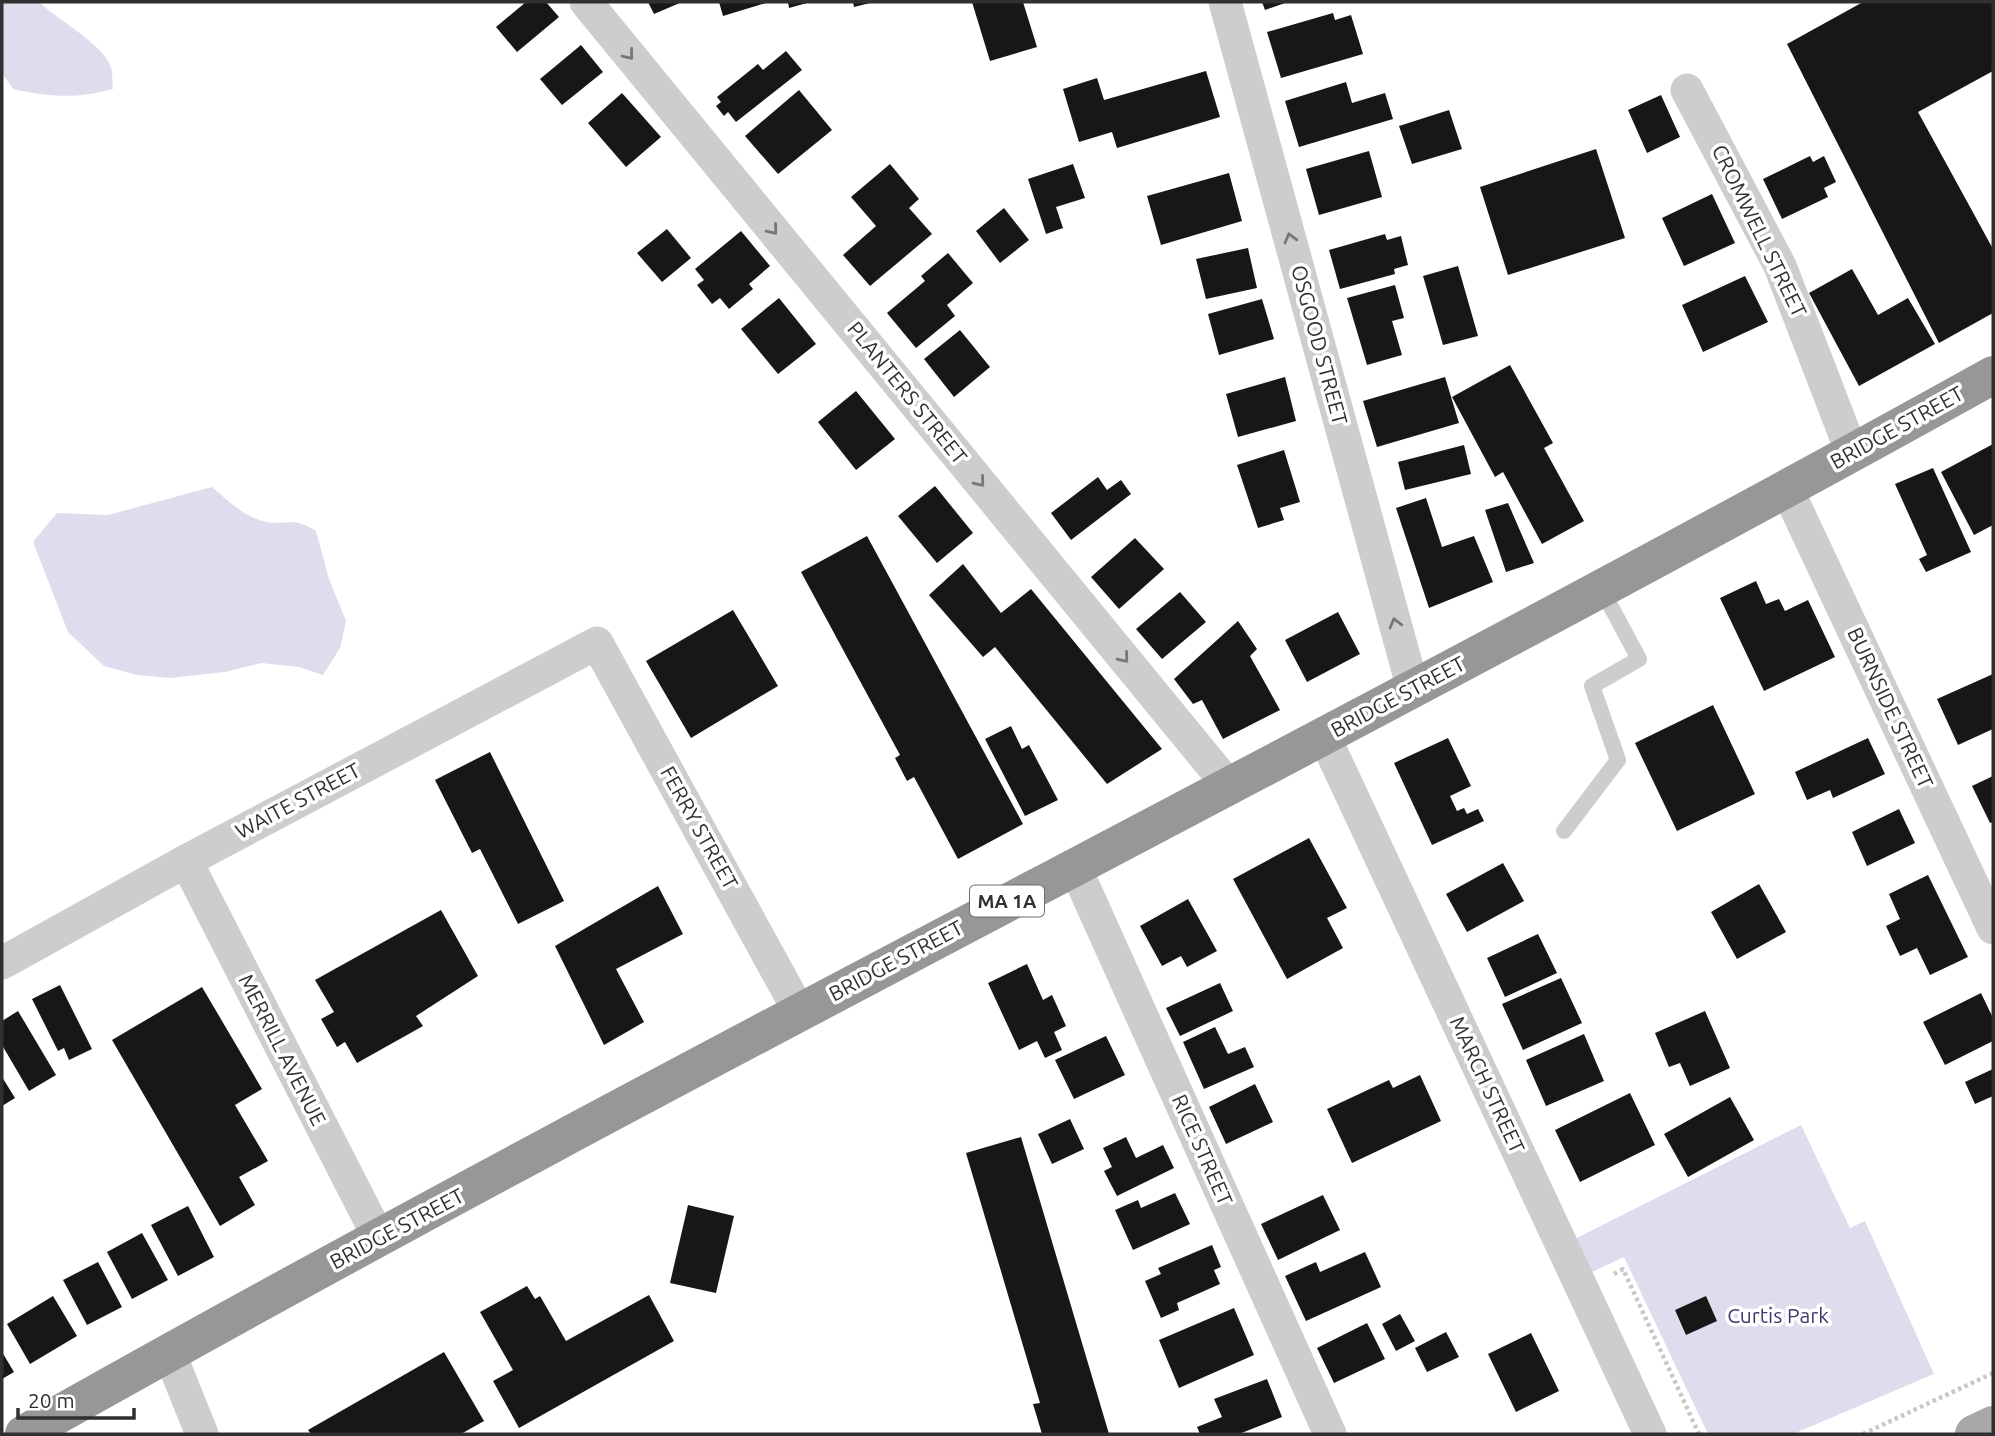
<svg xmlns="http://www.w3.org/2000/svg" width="1995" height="1436" font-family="Ubuntu,sans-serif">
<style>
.green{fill:#deddee}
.building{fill:#171717}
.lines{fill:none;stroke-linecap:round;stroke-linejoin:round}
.path{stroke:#c7c7c7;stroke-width:4.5;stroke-dasharray:3.5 3.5;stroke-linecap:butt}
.lane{stroke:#cdcdcd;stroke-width:16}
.street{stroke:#cdcdcd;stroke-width:33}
.primary{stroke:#a8a8a8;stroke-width:38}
.highway{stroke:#979797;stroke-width:38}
.oneway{stroke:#777}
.labels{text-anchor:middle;stroke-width:7;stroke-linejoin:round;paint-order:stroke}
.shield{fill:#fff;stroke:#6e6e6e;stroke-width:2}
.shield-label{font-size:19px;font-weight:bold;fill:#303030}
.street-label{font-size:21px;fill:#303030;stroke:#fff}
.park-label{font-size:21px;fill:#413970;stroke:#fff}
</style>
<rect width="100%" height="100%" fill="#fff"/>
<!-- green -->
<path class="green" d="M 2,2 L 39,2 C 58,20 102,43 111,67 C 113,73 112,83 113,89 C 77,99 49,97 13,89 L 2,73 Z
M 212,487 C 227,500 243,516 263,521 C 286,527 292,515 316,531 L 329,579 L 346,621 L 340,648 L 323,675 L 299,667 L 261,663 L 225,672 L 170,678 L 137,675 L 104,666 L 68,632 L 33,542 L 57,513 L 108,515 Z
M 1801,1125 L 1850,1228 L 1865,1221 L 1934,1374 L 1793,1434 L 1708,1434 L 1624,1257 L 1577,1279 L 1561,1246 Z"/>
<!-- building -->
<path class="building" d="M 526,2 L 546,2 L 559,17 L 517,52 L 496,27 Z
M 648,2 L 682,2 L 654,14 Z
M 719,2 L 769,2 L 723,16 Z
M 788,2 L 807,2 L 807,3 L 789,8 Z
M 853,2 L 870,2 L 870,3 L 854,7 Z
M 972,2 L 1023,2 L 1037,47 L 990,61 Z
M 1262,2 L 1288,2 L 1265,10 Z
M 1863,2 L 1993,2 L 1993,71 L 1918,112 L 1993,249 L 1993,313 L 1939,343 L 1787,44 Z
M 1333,13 L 1335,20 L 1351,15 L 1363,54 L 1281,78 L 1267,32 Z
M 581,45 L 603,72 L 562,105 L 540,79 Z
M 786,51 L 802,70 L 736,122 L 728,112 L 724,116 L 716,106 L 721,102 L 717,97 L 758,64 L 763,70 Z
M 1206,71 L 1220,117 L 1117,148 L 1112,132 L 1079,142 L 1063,89 L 1097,78 L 1104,100 Z
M 1346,82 L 1352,103 L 1385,93 L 1393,119 L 1299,147 L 1285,101 Z
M 799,90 L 832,130 L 778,174 L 745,136 Z
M 622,93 L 661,137 L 626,167 L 588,123 Z
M 1661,95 L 1680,137 L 1647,153 L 1628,110 Z
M 1449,110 L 1462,149 L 1412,164 L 1399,126 Z
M 1596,149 L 1625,238 L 1508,275 L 1480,187 Z
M 1369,151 L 1382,197 L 1319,215 L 1306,169 Z
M 1810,156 L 1813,162 L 1824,156 L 1836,182 L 1824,188 L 1828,197 L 1782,219 L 1763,179 Z
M 890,164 L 919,199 L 909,208 L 932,234 L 870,286 L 843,255 L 876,226 L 851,197 Z
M 1073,164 L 1085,198 L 1056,207 L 1063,228 L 1046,234 L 1028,179 Z
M 1229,173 L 1242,221 L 1161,245 L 1147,196 Z
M 1712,194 L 1735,243 L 1684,266 L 1662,218 Z
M 1004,208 L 1029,240 L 1000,263 L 976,231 Z
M 667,229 L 691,258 L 662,282 L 637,253 Z
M 741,231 L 770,266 L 749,284 L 753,289 L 729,309 L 720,298 L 712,304 L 697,285 L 704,280 L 695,269 Z
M 1385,234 L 1387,240 L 1401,236 L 1408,265 L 1394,269 L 1395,274 L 1340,289 L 1329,250 Z
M 1248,248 L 1257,288 L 1206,299 L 1196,259 Z
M 948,253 L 973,283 L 947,305 L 955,316 L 916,348 L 887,313 L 925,281 L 921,276 Z
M 1458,266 L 1478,336 L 1443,345 L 1423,276 Z
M 1852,269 L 1878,315 L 1908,298 L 1935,344 L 1859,386 L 1809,293 Z
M 1745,276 L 1768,322 L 1703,352 L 1682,305 Z
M 1395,285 L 1404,318 L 1392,321 L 1402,355 L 1367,365 L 1347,298 Z
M 779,298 L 816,344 L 778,374 L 741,329 Z
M 1262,299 L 1274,339 L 1219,355 L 1208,314 Z
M 960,330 L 990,367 L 954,397 L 924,359 Z
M 1510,365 L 1553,443 L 1544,448 L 1584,521 L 1542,544 L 1503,472 L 1495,477 L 1452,397 Z
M 1285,377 L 1296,421 L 1238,437 L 1226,394 Z
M 1445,377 L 1459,423 L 1377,447 L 1363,401 Z
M 856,391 L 895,439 L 856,470 L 818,422 Z
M 1993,444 L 1993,525 L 1974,535 L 1941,472 Z
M 1464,445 L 1471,474 L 1405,490 L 1398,462 Z
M 1284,450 L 1300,502 L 1280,508 L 1284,520 L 1258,528 L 1237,465 Z
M 1933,468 L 1971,552 L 1926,572 L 1919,559 L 1927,555 L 1895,484 Z
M 1098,477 L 1107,490 L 1121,480 L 1131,494 L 1071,540 L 1051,513 Z
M 935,486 L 973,533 L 937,563 L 898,516 Z
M 1426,498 L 1442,547 L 1474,536 L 1493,582 L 1429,608 L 1396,508 Z
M 1508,503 L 1534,563 L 1506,572 L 1485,510 Z
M 867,536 L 1023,824 L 958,859 L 914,777 L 907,781 L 895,758 L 900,755 L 801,572 Z
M 1135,538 L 1164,569 L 1119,609 L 1091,577 Z
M 963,564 L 1001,613 L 1031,589 L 1162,749 L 1107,784 L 995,647 L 983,657 L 929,595 Z
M 1756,581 L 1766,604 L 1779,599 L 1785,611 L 1808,600 L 1835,657 L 1764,691 L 1720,598 Z
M 1180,592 L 1206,622 L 1162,659 L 1136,629 Z
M 733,610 L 778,686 L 691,738 L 646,661 Z
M 1338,612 L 1360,654 L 1307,682 L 1285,640 Z
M 1238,621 L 1257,649 L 1250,656 L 1280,710 L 1223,739 L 1202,700 L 1193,704 L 1174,679 Z
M 1993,674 L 1993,729 L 1958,745 L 1937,699 Z
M 1713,705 L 1755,794 L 1677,831 L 1635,743 Z
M 1011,726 L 1022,749 L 1029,745 L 1058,800 L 1025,816 L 985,739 Z
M 1448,738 L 1471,786 L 1450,796 L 1457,811 L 1464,808 L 1467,814 L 1478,809 L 1484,821 L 1432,845 L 1394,763 Z
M 1868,738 L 1885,774 L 1833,798 L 1830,790 L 1807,800 L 1795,772 Z
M 490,752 L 564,901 L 518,924 L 480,849 L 472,853 L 435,780 Z
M 1993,776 L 1993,822 L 1990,823 L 1972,786 Z
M 1899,809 L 1915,843 L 1867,866 L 1852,832 Z
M 1309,838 L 1347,908 L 1327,918 L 1343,948 L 1287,979 L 1233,879 Z
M 1503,863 L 1524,901 L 1467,932 L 1446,894 Z
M 1928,875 L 1968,957 L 1930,975 L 1917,948 L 1900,956 L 1886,926 L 1900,919 L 1889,894 Z
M 1759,884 L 1786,932 L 1737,959 L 1711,912 Z
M 658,886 L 683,934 L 616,969 L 644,1022 L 604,1045 L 555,946 Z
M 1188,899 L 1217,951 L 1187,967 L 1181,956 L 1162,966 L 1140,926 Z
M 441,910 L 478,976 L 416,1016 L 423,1026 L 357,1063 L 345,1042 L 337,1047 L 321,1019 L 334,1012 L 315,980 Z
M 1538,934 L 1557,973 L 1505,997 L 1487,958 Z
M 1027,964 L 1043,1000 L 1052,995 L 1066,1026 L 1054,1032 L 1062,1050 L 1045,1058 L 1037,1041 L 1019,1050 L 988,983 Z
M 1561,978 L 1582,1023 L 1523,1050 L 1502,1004 Z
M 1220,983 L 1233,1011 L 1180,1036 L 1166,1008 Z
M 60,985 L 92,1049 L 69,1060 L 64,1048 L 58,1051 L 32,999 Z
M 202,987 L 262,1089 L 235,1105 L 268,1161 L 239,1177 L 255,1205 L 220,1226 L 112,1040 Z
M 1981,993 L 1993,1018 L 1993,1041 L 1945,1065 L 1923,1022 Z
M 18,1011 L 56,1075 L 29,1091 L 2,1045 L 2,1021 Z
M 1705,1011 L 1730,1068 L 1690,1086 L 1680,1063 L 1669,1067 L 1655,1033 Z
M 1215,1027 L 1228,1054 L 1245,1047 L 1254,1067 L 1204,1089 L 1183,1042 Z
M 1584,1034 L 1604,1081 L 1546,1106 L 1526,1060 Z
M 1106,1036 L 1125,1075 L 1074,1099 L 1055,1060 Z
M 1993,1069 L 1993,1096 L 1975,1104 L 1965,1082 Z
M 1420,1075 L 1441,1121 L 1352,1163 L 1327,1109 L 1389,1080 L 1393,1088 Z
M 2,1077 L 15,1098 L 2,1106 Z
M 1255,1084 L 1273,1122 L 1226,1144 L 1209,1107 Z
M 1630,1093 L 1655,1145 L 1580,1182 L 1555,1130 Z
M 1730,1097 L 1754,1140 L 1688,1177 L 1664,1134 Z
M 1070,1119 L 1084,1149 L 1052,1164 L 1038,1134 Z
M 1021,1137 L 1109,1434 L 1042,1434 L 1033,1404 L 1040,1403 L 966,1153 Z
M 1126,1137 L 1136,1158 L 1163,1145 L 1174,1168 L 1117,1196 L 1104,1171 L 1112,1167 L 1103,1148 Z
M 1175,1193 L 1190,1224 L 1133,1250 L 1115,1210 L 1138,1200 L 1141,1208 Z
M 1323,1195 L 1340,1230 L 1278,1260 L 1261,1224 Z
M 688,1205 L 734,1216 L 716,1293 L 670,1283 Z
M 188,1206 L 214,1257 L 178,1276 L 151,1225 Z
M 142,1233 L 168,1280 L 132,1299 L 107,1252 Z
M 1212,1245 L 1221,1267 L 1214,1270 L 1220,1284 L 1177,1303 L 1179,1310 L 1161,1318 L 1145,1281 L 1161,1274 L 1158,1268 Z
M 1365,1252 L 1381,1287 L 1306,1321 L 1285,1276 L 1316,1262 L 1320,1272 Z
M 98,1262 L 122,1307 L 87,1325 L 63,1280 Z
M 527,1286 L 535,1299 L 540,1296 L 566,1341 L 649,1295 L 674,1341 L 519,1428 L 493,1381 L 513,1370 L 480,1312 Z
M 53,1296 L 77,1336 L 30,1364 L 7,1324 Z
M 1706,1296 L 1717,1321 L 1686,1335 L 1675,1310 Z
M 1234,1308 L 1254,1355 L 1179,1388 L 1159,1340 Z
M 1400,1314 L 1415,1341 L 1396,1351 L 1382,1324 Z
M 1367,1323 L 1385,1359 L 1334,1383 L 1317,1348 Z
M 1446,1332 L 1459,1357 L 1427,1372 L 1415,1348 Z
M 1531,1333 L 1559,1391 L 1516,1412 L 1488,1354 Z
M 2,1352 L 14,1372 L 2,1379 Z
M 444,1352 L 484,1421 L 461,1434 L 311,1434 L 308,1430 Z
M 1267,1379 L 1282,1417 L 1239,1434 L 1200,1434 L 1197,1427 L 1222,1417 L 1214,1399 Z"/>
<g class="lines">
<!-- path -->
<path class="path" d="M 1614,1274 L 1623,1269 L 1699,1434
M 1863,1434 L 1993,1373"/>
<!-- lane -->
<path class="lane" d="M 1564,831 L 1618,760 L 1592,686 L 1639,659 L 1601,588"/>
<!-- street -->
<path class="street" d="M 586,2 L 1228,785
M 1225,2 L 1413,689
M 1687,90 L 1780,266 L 1852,453
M 1787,489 L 1993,928
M 1324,736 L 1650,1434
M 186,861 L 379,1238
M 1074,865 L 1330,1434
M 2,963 L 186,861 L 597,643 L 800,1013
M 169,1352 L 202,1434"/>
<!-- primary -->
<path class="primary" d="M 1974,1434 L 1993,1425"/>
<!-- highway -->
<path class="highway" d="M 24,1434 C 673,1067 1342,737 1993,375"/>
</g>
<!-- one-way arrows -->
<defs><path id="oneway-chevron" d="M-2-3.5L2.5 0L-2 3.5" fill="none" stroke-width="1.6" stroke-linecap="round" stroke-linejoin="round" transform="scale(1.75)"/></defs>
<g class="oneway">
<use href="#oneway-chevron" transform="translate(629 55) rotate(51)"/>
<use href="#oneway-chevron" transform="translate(773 230) rotate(51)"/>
<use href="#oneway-chevron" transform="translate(1290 238) rotate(-105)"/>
<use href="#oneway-chevron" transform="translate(980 482) rotate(51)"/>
<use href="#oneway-chevron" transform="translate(1395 623) rotate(-105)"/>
<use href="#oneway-chevron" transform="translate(1124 658) rotate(51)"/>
</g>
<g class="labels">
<!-- shield labels -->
<rect class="shield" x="970" y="885.5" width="74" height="31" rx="5"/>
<g class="shield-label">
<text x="1007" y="908">MA 1A</text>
</g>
<!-- street labels -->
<g class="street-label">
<text transform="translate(1759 231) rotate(64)" y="7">CROMWELL STREET</text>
<text transform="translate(1319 345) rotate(75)" y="7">OSGOOD STREET</text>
<text transform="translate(907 393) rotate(51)" y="7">PLANTERS STREET</text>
<text transform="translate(1897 428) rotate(-29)" y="7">BRIDGE STREET</text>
<text transform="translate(1398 697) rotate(-28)" y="7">BRIDGE STREET</text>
<text transform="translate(1890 708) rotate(65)" y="7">BURNSIDE STREET</text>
<text transform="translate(298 801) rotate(-28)" y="7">WAITE STREET</text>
<text transform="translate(699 828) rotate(61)" y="7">FERRY STREET</text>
<text transform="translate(896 961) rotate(-28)" y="7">BRIDGE STREET</text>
<text transform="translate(282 1050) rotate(63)" y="7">MERRILL AVENUE</text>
<text transform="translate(1487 1085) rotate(65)" y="7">MARCH STREET</text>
<text transform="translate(1202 1150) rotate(66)" y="7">RICE STREET</text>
<text transform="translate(397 1229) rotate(-28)" y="7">BRIDGE STREET</text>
</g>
<!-- park labels -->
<g class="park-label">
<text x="1778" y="1323">Curtis Park</text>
</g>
</g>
<!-- border -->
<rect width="1995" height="1436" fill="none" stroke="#303030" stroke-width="7"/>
<!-- scale -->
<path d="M18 1408v10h116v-10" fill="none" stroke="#303030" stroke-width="3.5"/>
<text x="28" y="1408" font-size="21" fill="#303030" stroke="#ffffff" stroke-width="5" paint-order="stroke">20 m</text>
</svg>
